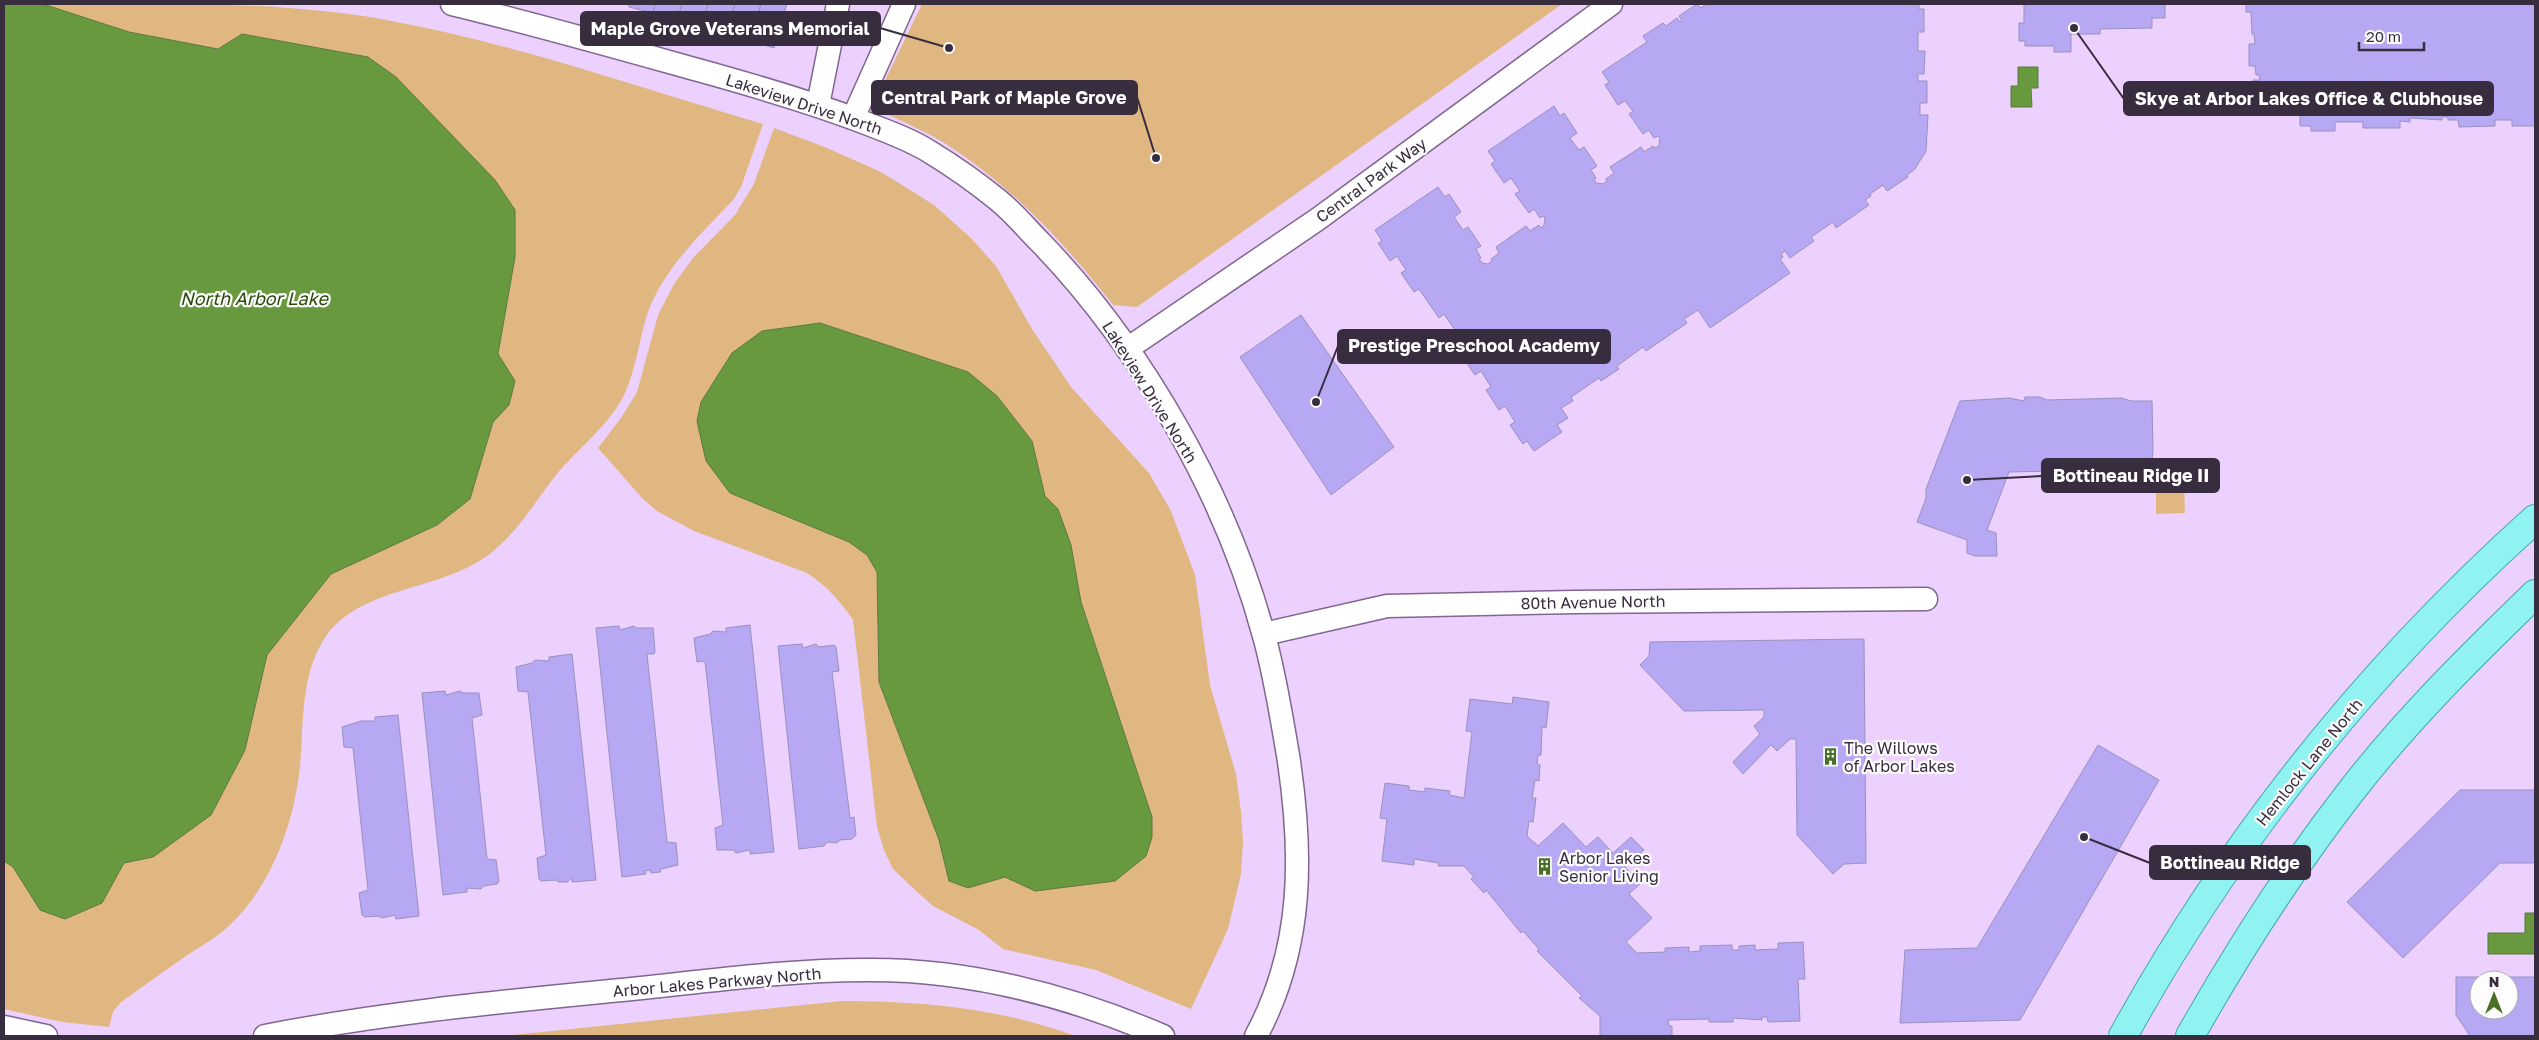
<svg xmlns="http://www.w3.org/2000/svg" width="2539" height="1040" font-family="'Golos Text',sans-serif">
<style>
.green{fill:#e1b781;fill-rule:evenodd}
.water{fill:#69993f;stroke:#5a793f}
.building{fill:#b6a8f3;stroke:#9991bf;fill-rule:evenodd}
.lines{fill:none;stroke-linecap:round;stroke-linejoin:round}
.minor-casing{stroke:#80678f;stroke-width:25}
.major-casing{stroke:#42a8ac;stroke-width:30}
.minor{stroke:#fff;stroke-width:22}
.major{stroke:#91f3f1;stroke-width:28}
.labels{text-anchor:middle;stroke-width:4.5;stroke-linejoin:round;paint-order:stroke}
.street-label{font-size:16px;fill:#382d3f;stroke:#fdfdfd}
.poi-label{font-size:16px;fill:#382d3f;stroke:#fdfdfd;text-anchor:start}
.water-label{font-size:18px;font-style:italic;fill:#2a4a07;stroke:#fdfdfd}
.leader{fill:none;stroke:#382d3f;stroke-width:2}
.callout-dot{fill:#382d3f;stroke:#fdfdfd;stroke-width:2}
.callout{fill:#382d3f;stroke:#382d3f;stroke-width:2}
.callout-label{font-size:18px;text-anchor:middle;font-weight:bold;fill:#fff}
</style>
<rect width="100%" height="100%" fill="#ecd0fd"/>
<!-- green -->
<path class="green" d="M 43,4 C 156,4 269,0 381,19 C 511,42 637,87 763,124 L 741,187 L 733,200 C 701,234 662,270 647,315 C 639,341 636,368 625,393 C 610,425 578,448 556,475 C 537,499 522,525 499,546 C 450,593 365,582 326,636 C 300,674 304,722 300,766 C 294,823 272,885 230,925 C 217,937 200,947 186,956 C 164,971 142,987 120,1003 L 113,1012 L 109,1027 L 62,1022 L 4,1009 L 4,861 L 13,866 L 40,910 L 102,903 L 124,863 L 153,857 L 245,750 L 267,655 L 331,574 L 437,525 L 470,499 L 493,422 L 509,405 L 515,381 L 498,355 L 515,257 L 396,77 L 368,57 L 242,34 L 218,49 L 129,32 Z
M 922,4 L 1562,4 L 1137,307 L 1113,305 C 1067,246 1016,190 952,148 C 930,133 905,123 881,111 L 877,97 Z
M 774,128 L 827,148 L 881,172 L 934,205 L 971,238 L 996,266 L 1032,329 L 1071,387 L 1149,473 L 1171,511 L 1195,575 L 1210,685 L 1236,774 L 1241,812 L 1243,842 L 1241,874 L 1228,929 L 1191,1009 L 1096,970 L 1003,949 L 979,930 L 933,906 L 914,889 L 893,869 L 884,850 L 877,827 L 853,620 C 840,601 827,586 807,573 L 694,531 L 657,511 L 643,499 L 598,448 L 621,418 L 637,392 L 658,315 L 674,284 L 693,258 L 735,215 L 754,184 ZM 997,396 L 1032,441 L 1045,496 L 1058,509 L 1071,545 L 1081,602 L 1152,817 L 1152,837 L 1035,891 L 1005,877 L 968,888 L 949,881 L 939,840 L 879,682 L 877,572 L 866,554 L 849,542 Z
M 2156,483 L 2184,483 L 2185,513 L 2156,514 Z
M 842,1001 C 921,1001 1000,1008 1075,1036 L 503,1036 Z"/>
<!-- water -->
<path class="water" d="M 4,4 L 43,4 L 129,32 L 218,49 L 242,34 L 368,57 L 396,77 L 495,180 L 515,210 L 515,257 L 498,354 L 515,381 L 509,405 L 493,422 L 470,499 L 437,525 L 331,574 L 267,655 L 245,750 L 211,815 L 153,857 L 124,863 L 102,903 L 65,919 L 40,910 L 13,867 L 4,861 Z
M 2018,67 L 2038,67 L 2038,88 L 2031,88 L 2032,107 L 2011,107 L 2011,86 L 2018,86 Z
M 820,323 L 968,372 L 997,396 L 1032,441 L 1045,496 L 1058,509 L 1071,545 L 1081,602 L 1152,817 L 1152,837 L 1146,856 L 1115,881 L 1035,891 L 1005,877 L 968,888 L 949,881 L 939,840 L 879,682 L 877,572 L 867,555 L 849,542 L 730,493 L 706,461 L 697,421 L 701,402 L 732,353 L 762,331 Z
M 2525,913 L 2535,913 L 2535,954 L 2488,954 L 2488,933 L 2525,933 Z"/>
<!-- building -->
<path class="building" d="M 629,4 L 655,4 L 653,13 L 629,7 Z
M 655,4 L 682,4 L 677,20 L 653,13 Z
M 682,4 L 708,4 L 701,28 L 677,20 Z
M 708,4 L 735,4 L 726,34 L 701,28 Z
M 735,4 L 761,4 L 750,41 L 726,34 Z
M 761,4 L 787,4 L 774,48 L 750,41 Z
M 1697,4 L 1701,8 L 1706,4 L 1919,4 L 1919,9 L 1924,9 L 1924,32 L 1918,32 L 1918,51 L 1925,51 L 1924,74 L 1918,74 L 1918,81 L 1927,81 L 1927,103 L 1920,103 L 1920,115 L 1928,115 L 1926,151 L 1915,169 L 1907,175 L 1908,177 L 1887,191 L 1883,185 L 1870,194 L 1871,196 L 1865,200 L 1869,205 L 1836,228 L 1833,222 L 1811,237 L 1814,241 L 1790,258 L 1785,251 L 1781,254 L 1783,257 L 1780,259 L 1790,273 L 1710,328 L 1698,310 L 1684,319 L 1687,323 L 1646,351 L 1643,347 L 1617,366 L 1619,369 L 1601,381 L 1599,378 L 1571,397 L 1573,401 L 1561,408 L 1568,418 L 1557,425 L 1562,432 L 1534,451 L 1527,441 L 1523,444 L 1510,425 L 1515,422 L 1505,406 L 1499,410 L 1486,390 L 1491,387 L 1481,371 L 1475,375 L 1462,356 L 1466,353 L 1457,341 L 1461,339 L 1444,314 L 1439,318 L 1419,289 L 1414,292 L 1401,273 L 1406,270 L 1397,256 L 1390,261 L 1378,243 L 1382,241 L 1375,230 L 1438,187 L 1445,197 L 1449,194 L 1461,212 L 1454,217 L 1463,230 L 1468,227 L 1481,246 L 1476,249 L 1481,258 L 1479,259 L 1482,263 L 1488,264 L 1492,261 L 1491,259 L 1499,253 L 1496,247 L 1526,226 L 1530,231 L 1539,225 L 1541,228 L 1544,225 L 1545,218 L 1543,216 L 1540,218 L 1534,209 L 1529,213 L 1515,194 L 1520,191 L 1511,178 L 1504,183 L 1491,164 L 1495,161 L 1488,151 L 1554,106 L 1560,116 L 1564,113 L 1577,133 L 1570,138 L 1579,150 L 1584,147 L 1597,166 L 1591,170 L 1596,178 L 1594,179 L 1596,183 L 1603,184 L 1607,181 L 1606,179 L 1614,173 L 1610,167 L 1641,147 L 1644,152 L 1653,146 L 1655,148 L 1659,146 L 1660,138 L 1658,136 L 1654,138 L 1649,130 L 1643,134 L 1629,114 L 1633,111 L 1625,101 L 1618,105 L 1605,85 L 1609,82 L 1602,72 L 1647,42 L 1643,36 L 1663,23 L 1666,26 L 1677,18 L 1680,22 L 1682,21 L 1679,16 Z
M 2024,4 L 2165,4 L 2165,18 L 2152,18 L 2152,28 L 2100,29 L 2100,34 L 2071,34 L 2071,52 L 2054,52 L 2054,46 L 2025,46 L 2025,41 L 2019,41 L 2019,23 L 2024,23 Z
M 2246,4 L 2535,4 L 2535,126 L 2512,126 L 2512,120 L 2495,120 L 2495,126 L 2459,127 L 2458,120 L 2448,120 L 2448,117 L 2442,117 L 2442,120 L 2410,118 L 2410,122 L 2400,121 L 2400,128 L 2363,128 L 2363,122 L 2335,122 L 2335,131 L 2311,131 L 2311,126 L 2300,126 L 2300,111 L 2260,111 L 2260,101 L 2252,101 L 2253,80 L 2260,80 L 2259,75 L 2256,75 L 2255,66 L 2249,66 L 2249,44 L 2255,44 L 2254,34 L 2252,34 L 2251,12 L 2246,12 Z
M 1301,315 L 1394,447 L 1331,495 L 1240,357 Z
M 2025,397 L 2040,397 L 2047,400 L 2122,398 L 2131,401 L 2152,401 L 2153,451 L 2151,469 L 2009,472 L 1987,530 L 1996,533 L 1997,556 L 1975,556 L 1967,553 L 1967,540 L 1917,522 L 1926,498 L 1926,489 L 1960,401 L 2009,398 L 2024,401 Z
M 750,625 L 774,852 L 750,854 L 750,850 L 736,853 L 733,850 L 717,850 L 715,828 L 723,825 L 705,661 L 697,662 L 694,638 L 710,634 L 713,631 L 726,632 L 726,628 Z
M 619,626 L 620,630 L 634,626 L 636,628 L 653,628 L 655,651 L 654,654 L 647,654 L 667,842 L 676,843 L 678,865 L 661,869 L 660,872 L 651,873 L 650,870 L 645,871 L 646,874 L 622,877 L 596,628 Z
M 1864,639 L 1866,863 L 1844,864 L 1833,874 L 1797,835 L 1796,739 L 1790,739 L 1777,751 L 1771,745 L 1743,774 L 1733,762 L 1760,734 L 1754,726 L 1764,717 L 1764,710 L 1684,711 L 1640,665 L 1649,656 L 1650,642 Z
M 802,644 L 803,648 L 816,644 L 819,647 L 834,645 L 836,647 L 839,671 L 832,672 L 850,818 L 854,817 L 856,835 L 852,839 L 840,840 L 837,843 L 827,842 L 824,846 L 799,849 L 778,646 Z
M 572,654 L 596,880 L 572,882 L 572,878 L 567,882 L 559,882 L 556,880 L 541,881 L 539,879 L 537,858 L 546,855 L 528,692 L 518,691 L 516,667 L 532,663 L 535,660 L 549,661 L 549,657 Z
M 445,691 L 446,695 L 460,691 L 463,693 L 479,693 L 482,715 L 472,718 L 487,859 L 496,860 L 499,881 L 497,884 L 483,886 L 481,889 L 467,888 L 467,892 L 443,895 L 422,693 Z
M 1513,697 L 1549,702 L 1546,728 L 1542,727 L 1541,755 L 1538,755 L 1537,764 L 1540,765 L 1539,781 L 1535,780 L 1532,798 L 1536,798 L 1533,822 L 1529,821 L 1527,836 L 1538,846 L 1563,823 L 1586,847 L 1598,837 L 1613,853 L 1631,837 L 1644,850 L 1625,867 L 1641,883 L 1629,894 L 1652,918 L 1626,942 L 1637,953 L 1665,952 L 1665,948 L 1689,947 L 1689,952 L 1700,951 L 1700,946 L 1732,945 L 1732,950 L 1739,950 L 1739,946 L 1755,945 L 1755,950 L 1778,949 L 1778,943 L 1803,942 L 1805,979 L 1798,979 L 1800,1021 L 1768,1022 L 1767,1017 L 1762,1017 L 1762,1020 L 1733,1018 L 1733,1022 L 1709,1022 L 1709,1019 L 1668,1020 L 1669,1026 L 1672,1026 L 1672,1036 L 1600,1036 L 1600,1016 L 1579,998 L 1582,996 L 1537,951 L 1539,949 L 1523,931 L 1521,933 L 1486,890 L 1484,893 L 1471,879 L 1474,877 L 1464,866 L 1438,866 L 1439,863 L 1414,859 L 1414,865 L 1382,861 L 1387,819 L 1380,818 L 1385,783 L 1409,786 L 1409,790 L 1425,792 L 1425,788 L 1450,791 L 1449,795 L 1464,798 L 1472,732 L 1466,731 L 1470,699 L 1512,704 Z
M 398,715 L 419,916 L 396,919 L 395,915 L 382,918 L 378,916 L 365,917 L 362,915 L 359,893 L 368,890 L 353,748 L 344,747 L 342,727 L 361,721 L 375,721 L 375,717 Z
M 2098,745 L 2159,780 L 2020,1020 L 1900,1023 L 1905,950 L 1977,948 Z
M 2460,790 L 2535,790 L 2535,863 L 2500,863 L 2403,958 L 2347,902 Z
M 2456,977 L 2535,977 L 2535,1036 L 2470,1036 L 2456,1015 ZM 2479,980 L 2509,980 L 2509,1010 L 2479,1010 Z"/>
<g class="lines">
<defs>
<path id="minor" d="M 452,4 C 543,26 633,52 723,77 C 772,91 820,105 868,124 C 889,132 911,140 930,152 C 953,166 977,183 998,200 C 1014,213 1027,229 1041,243 C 1142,348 1226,495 1264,636 C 1275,675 1281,715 1288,755 C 1303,853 1304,947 1256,1036
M 818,105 L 838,4
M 853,118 L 904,4
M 1127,349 L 1318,219 L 1611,4
M 1264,634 L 1387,606 L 1575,602 L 1926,599
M 4,1027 L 46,1036
M 265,1036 C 377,1014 488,1003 601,992 C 689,984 778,970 866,970 C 967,969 1070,996 1163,1036"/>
<path id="major" d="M 2123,1036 C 2230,842 2370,667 2535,519
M 2190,1036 C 2238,951 2292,867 2352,790 C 2407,719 2471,656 2535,594"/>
</defs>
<!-- minor casing -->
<use href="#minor" class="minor-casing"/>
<!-- major casing -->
<use href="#major" class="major-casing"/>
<!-- minor -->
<use href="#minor" class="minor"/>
<!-- major -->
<use href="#major" class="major"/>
</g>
<!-- icons -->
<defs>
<symbol id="building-bare" viewBox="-9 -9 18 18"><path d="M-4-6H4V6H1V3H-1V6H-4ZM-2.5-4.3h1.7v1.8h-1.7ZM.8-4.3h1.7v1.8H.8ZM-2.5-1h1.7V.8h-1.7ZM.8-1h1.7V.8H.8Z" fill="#4a6f29" stroke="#fdfdfd" stroke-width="2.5" paint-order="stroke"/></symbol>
</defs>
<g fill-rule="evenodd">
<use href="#building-bare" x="1818" y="744" width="25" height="25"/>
<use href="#building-bare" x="1532" y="854" width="25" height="25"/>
</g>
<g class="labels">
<!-- street labels -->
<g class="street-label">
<text transform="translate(804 104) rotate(18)" y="6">Lakeview Drive North</text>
<text transform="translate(1371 180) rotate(-36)" y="6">Central Park Way</text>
<text transform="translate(1150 392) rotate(58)" y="6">Lakeview Drive North</text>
<text transform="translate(1593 602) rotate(-1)" y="6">80th Avenue North</text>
<text transform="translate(2309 762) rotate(-51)" y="6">Hemlock Lane North</text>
<text transform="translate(717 982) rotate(-5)" y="6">Arbor Lakes Parkway North</text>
</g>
<!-- poi labels -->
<g class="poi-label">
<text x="1844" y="754">The Willows<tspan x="1844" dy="18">of Arbor Lakes</tspan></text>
<text x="1559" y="864">Arbor Lakes<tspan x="1559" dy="18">Senior Living</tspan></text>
</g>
<!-- water labels -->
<g class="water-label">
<text x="254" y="305">North Arbor Lake</text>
</g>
</g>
<!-- callouts -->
<path class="leader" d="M949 48L880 28M1156 158L1137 97M2074 28L2124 99M1316 402L1338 346M1967 480L2042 476M2084 837L2150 863"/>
<g class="callout-dot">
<circle cx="949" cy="48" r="5"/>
<circle cx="1156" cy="158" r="5"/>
<circle cx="2074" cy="28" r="5"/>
<circle cx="1316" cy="402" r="5"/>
<circle cx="1967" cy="480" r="5"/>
<circle cx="2084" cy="837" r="5"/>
</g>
<g class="callout">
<rect x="581" y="12" width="299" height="33" rx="5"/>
<rect x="872" y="81" width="265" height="33" rx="5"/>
<rect x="2124" y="82" width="369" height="33" rx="5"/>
<rect x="1338" y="330" width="272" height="33" rx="5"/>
<rect x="2042" y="459" width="177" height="33" rx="5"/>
<rect x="2150" y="846" width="160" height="33" rx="5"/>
</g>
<g class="callout-label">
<text x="730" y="35">Maple Grove Veterans Memorial</text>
<text x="1004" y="104">Central Park of Maple Grove</text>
<text x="2309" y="105">Skye at Arbor Lakes Office &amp; Clubhouse</text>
<text x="1474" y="352">Prestige Preschool Academy</text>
<text x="2131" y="482">Bottineau Ridge II</text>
<text x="2230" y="869">Bottineau Ridge</text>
</g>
<!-- border -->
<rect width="2539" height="1040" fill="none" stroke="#382d3f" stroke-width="10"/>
<!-- north arrow -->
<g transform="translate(2494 995)"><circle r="24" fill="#fdfdfd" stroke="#aeaab1"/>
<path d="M0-4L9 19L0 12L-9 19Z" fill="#4a6f29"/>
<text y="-8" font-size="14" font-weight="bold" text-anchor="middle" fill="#382d3f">N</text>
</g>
<!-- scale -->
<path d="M2359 42v8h65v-8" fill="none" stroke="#382d3f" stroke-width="2.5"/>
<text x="2366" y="42" font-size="15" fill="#382d3f" stroke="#fdfdfd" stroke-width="4" paint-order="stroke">20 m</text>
</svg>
